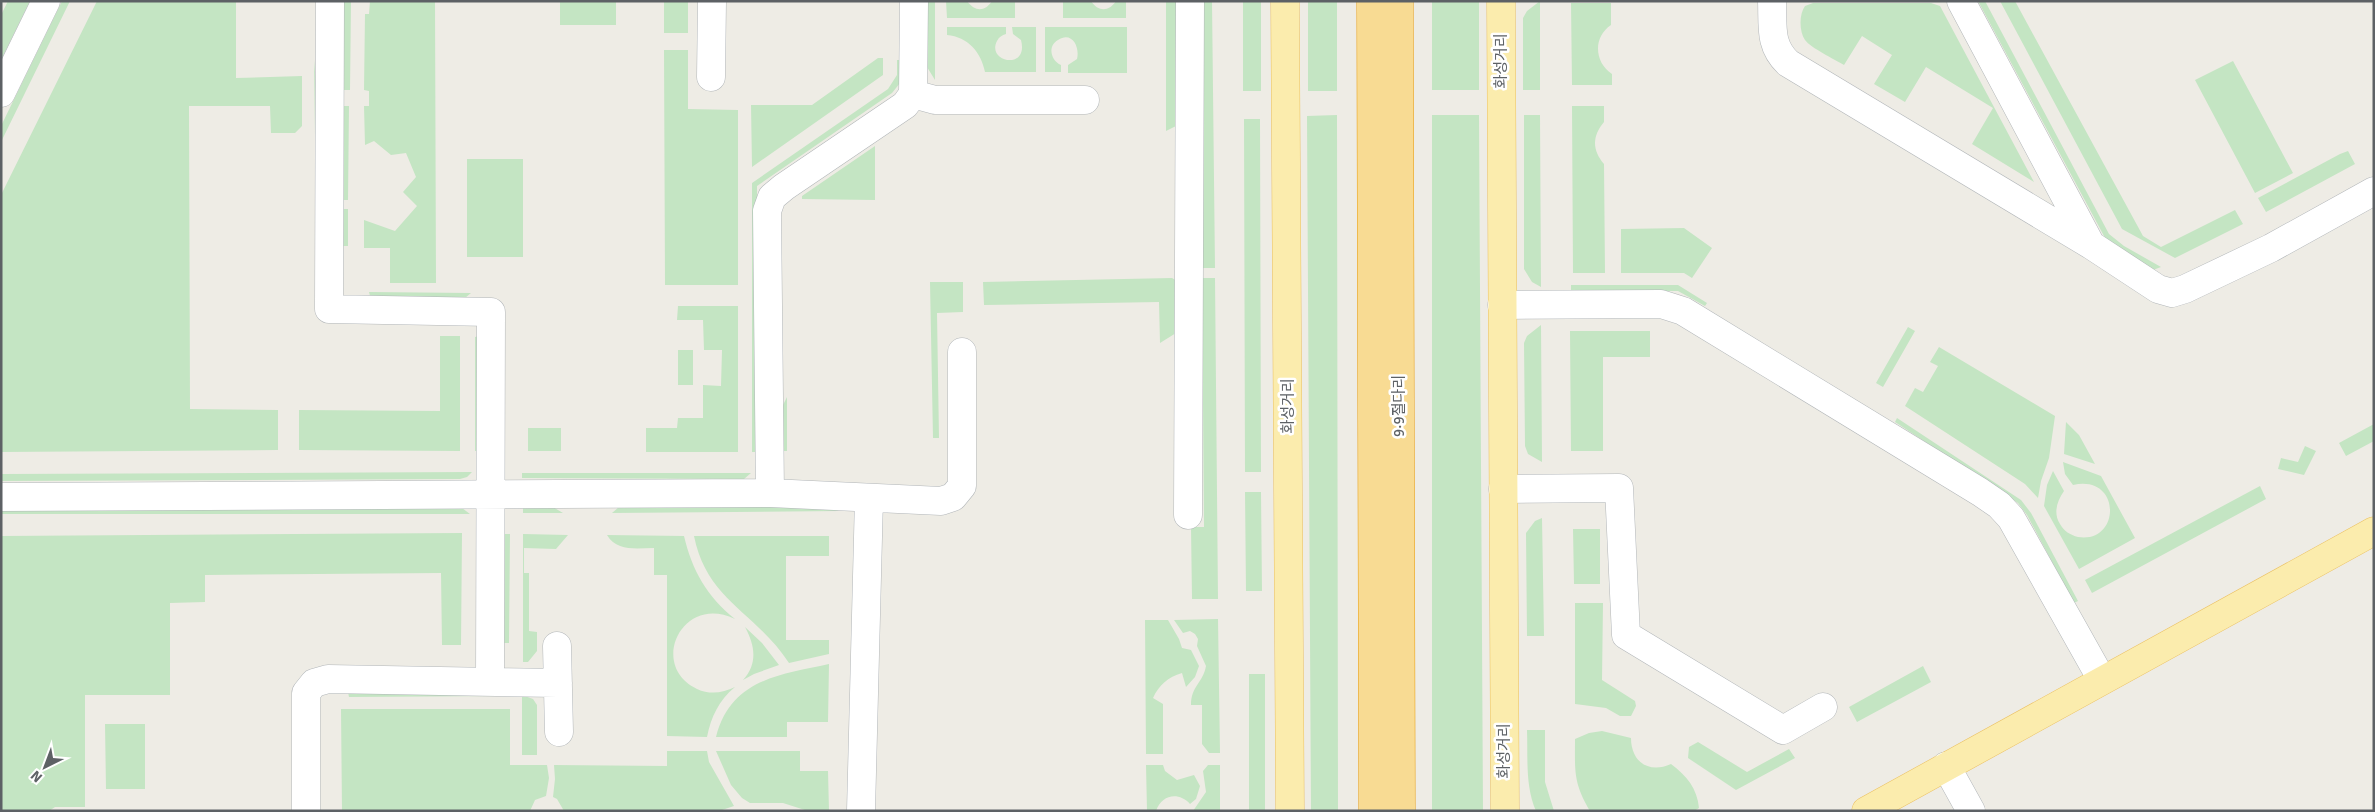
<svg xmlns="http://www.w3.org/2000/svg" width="2375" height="812" font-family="Signika,'Noto Sans KR',sans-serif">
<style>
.green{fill:#c4e5c3}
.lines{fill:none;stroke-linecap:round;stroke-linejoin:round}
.minor-casing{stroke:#b2b6b9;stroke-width:29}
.major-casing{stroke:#ebc062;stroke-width:29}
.highway-casing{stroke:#e99c0b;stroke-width:29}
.minor{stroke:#fff;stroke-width:28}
.major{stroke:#fbecad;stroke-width:28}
.highway{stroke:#f8db93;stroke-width:28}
.labels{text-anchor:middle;stroke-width:5;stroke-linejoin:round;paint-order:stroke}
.street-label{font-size:15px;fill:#5d6165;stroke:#fff}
</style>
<rect width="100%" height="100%" fill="#eeece5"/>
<!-- green -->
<path class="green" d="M 8,1 L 30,1 L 1,60 L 1,15 Z
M 62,1 L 70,1 L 1,142 L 1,126 Z
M 97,1 L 236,1 L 236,78 L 302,76 L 302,126 L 295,133 L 271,133 L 270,106 L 189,106 L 190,409 L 278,410 L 278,450 L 1,452 L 1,195 Z
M 344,1 L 351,1 L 350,90 L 343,90 Z
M 370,1 L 435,1 L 436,283 L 390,283 L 390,248 L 364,248 L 364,220 L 395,231 L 417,206 L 403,192 L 416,177 L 406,153 L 391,155 L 374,141 L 365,145 L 364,106 L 369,106 L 369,91 L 364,90 L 365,14 L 369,14 Z
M 560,1 L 616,1 L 616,25 L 560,25 Z
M 664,1 L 688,1 L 688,33 L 664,33 Z
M 927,1 L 935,1 L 935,80 L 927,67 Z
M 946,1 L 967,1 C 975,12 985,12 992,1 L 1015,1 L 1015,18 L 947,18 Z
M 1063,1 L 1091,1 C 1098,12 1109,12 1116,1 L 1126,1 L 1126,18 L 1063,18 Z
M 1166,1 L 1179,1 L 1179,120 L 1176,126 L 1166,131 Z
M 1199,1 L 1212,1 L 1215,268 L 1202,268 Z
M 1243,1 L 1261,1 L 1261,91 L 1243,91 Z
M 1308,1 L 1337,1 L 1337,91 L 1308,91 Z
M 1432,1 L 1479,1 L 1479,90 L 1432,90 Z
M 1540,1 L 1540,90 L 1523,90 L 1523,18 L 1527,11 Z
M 1978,1 L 1985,1 L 2109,234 L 2124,246 L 2161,267 L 2153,270 L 2108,242 L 2104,236 Z
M 2000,1 L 2015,1 L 2143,236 L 2161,247 L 2235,210 L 2243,224 L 2175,258 L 2122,229 Z
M 1571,3 L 1611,3 L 1611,25 C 1593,37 1594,62 1612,74 L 1612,85 L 1572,85 Z
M 1813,3 L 1931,3 L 1940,6 L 2034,182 L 1972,144 L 1993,108 L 1926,67 L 1905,102 L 1874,84 L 1892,55 L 1862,36 L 1844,65 C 1834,59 1811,48 1805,40 C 1799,31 1799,14 1805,6 Z
M 947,27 L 1006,27 L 1006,34 C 1002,35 999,37 997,41 C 986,62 1029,71 1021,40 L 1013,34 L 1012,27 L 1036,27 L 1036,72 L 985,72 C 981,52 968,37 947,35 Z
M 1045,27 L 1127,27 L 1127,73 L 1068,73 L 1068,65 L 1077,59 C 1080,47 1072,31 1058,40 C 1047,46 1051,61 1061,65 L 1061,72 L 1045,72 Z
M 664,50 L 688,50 L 688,109 L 738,110 L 738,285 L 665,285 Z
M 878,58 L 883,58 L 883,75 L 752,167 L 751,105 L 812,105 Z
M 314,60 L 320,128 L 315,135 Z
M 897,60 L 903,60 L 900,83 L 892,93 L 757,186 L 758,452 L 752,452 L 752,183 L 888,89 L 897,75 Z
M 2233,61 L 2293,173 L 2255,193 L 2195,80 Z
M 343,106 L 349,106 L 348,200 L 342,200 Z
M 1572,106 L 1604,106 L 1604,122 C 1592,136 1592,150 1604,164 L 1605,273 L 1573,273 Z
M 1337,115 L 1338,811 L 1311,811 L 1307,116 Z
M 1432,115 L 1479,115 L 1483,811 L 1432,811 Z
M 1524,115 L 1540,115 L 1541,287 L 1532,282 L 1524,269 Z
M 1244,119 L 1260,119 L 1261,472 L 1245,472 Z
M 875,146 L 875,200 L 802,199 L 802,196 Z
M 2348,151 L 2355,164 L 2266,212 L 2258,198 L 2340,154 Z
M 467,159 L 523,159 L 523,257 L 467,257 Z
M 342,209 L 348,209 L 348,246 L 341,246 Z
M 1684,228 L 1712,248 L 1692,278 L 1684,273 L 1621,273 L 1621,229 Z
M 1172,278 L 1177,281 L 1176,333 L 1160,343 L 1159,302 L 984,305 L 983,282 Z
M 1202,278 L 1215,278 L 1218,599 L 1192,599 L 1191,527 L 1204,527 Z
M 930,282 L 963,282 L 963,312 L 937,313 L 939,438 L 933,438 Z
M 1571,285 L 1678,285 L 1707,303 L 1705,306 L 1678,291 L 1571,291 Z
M 369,292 L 471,293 L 465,298 L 370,296 Z
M 678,306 L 738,306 L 738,452 L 646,452 L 646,428 L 677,428 L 678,418 L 703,418 L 703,385 L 721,386 L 722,350 L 704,350 L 703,320 L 677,320 Z
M 1541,325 L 1542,462 L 1528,454 L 1525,446 L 1524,343 L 1527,336 Z
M 1908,327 L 1915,331 L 1883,387 L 1876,383 Z
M 1570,331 L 1650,331 L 1650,357 L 1603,357 L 1603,451 L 1571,451 Z
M 440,336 L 460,336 L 460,451 L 299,450 L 299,410 L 440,411 Z
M 479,336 L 479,451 L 475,451 L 475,337 Z
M 1939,347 L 2055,416 L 2049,458 L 2041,481 L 2038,498 L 2025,484 L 1905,406 L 1915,388 L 1923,392 L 1938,366 L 1930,362 Z
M 678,350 L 693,350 L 693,385 L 678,385 Z
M 787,397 L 787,451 L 782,451 L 783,405 Z
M 1897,418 L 2021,500 L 2031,513 L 2078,601 L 2074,603 L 2027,515 L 2018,503 L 1895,422 Z
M 2066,422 L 2079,435 L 2095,464 L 2064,454 Z
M 2374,424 L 2374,441 L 2346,456 L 2339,443 Z
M 528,428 L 561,428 L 561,451 L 528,451 Z
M 2305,446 L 2316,451 L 2304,475 L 2278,469 L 2281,458 L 2298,462 Z
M 2063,462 L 2101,476 L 2135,538 L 2079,569 L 2044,506 L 2047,485 L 2053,471 L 2064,491 C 2057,501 2053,513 2060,524 C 2064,531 2070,535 2078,537 C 2121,544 2122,474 2073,485 L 2065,474 Z
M 472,472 L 467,477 L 460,479 L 1,481 L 1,474 Z
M 522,473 L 751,473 L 744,479 L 522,478 Z
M 2260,486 L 2266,499 L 2092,593 L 2085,580 Z
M 1245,492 L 1261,492 L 1262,591 L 1246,591 Z
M 829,505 L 839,511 L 612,513 L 619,507 Z
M 523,507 L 553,507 L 563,513 L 523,513 Z
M 1,508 L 462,508 L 470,514 L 1,514 Z
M 1542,518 L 1544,636 L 1527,636 L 1526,533 L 1535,521 Z
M 1573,529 L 1600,529 L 1600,584 L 1574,584 Z
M 462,533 L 461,645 L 442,645 L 441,573 L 205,575 L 205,602 L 170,603 L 170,695 L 85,695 L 85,807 L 55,807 L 49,811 L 1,811 L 1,536 Z
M 503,534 L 510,534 L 509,643 L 502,643 Z
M 523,534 L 568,535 L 556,549 L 524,548 L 524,573 L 529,573 L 529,631 L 537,632 L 537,651 L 528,662 L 523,662 Z
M 607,535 L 684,536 C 692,570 707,597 735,619 C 682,593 648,666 697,689 C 710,695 723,693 735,687 C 719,700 711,717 707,737 L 667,736 L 667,575 L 654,575 L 654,548 C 637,548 617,552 607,535 Z
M 694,536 L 829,536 L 829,556 L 786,556 L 786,640 L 829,640 L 829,654 L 789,663 C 756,612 707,601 694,536 Z
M 1575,603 L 1603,603 L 1602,680 L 1635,701 L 1636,706 L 1631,716 L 1620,716 L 1606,708 L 1575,704 Z
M 1218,619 L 1220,753 L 1209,753 L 1202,744 L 1202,705 L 1191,705 C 1191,686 1203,683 1206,666 L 1197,646 L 1198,639 L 1195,634 L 1190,631 L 1183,633 L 1174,620 Z
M 1145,620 L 1168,620 L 1179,639 L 1182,648 L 1191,650 L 1199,666 L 1195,677 L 1186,687 L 1182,673 C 1168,677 1159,685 1153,698 L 1163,704 L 1163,754 L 1146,754 Z
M 745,627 L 762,643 L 779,665 L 754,674 L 743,680 C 758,664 755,645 745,627 Z
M 829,664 L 828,722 L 787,722 L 787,737 L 716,737 C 731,679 779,675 829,664 Z
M 1923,666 L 1931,682 L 1857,722 L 1849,707 Z
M 1249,674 L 1265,674 L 1265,811 L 1249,811 Z
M 501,691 L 501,696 L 349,697 L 348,692 Z
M 522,695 L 533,699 L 537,705 L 537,755 L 522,755 Z
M 341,709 L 510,709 L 510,765 L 547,765 L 549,778 L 546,796 L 535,800 L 530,811 L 342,811 Z
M 105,724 L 145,724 L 145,789 L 106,789 Z
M 1527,730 L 1545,730 L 1545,782 L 1554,811 L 1536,811 C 1525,786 1528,757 1527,730 Z
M 1602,731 L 1631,738 C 1631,762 1649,774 1671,764 C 1687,776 1697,788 1699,808 L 1694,811 L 1590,811 C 1573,782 1575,771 1575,739 L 1589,733 Z
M 1698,742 L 1747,772 L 1789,749 L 1795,758 L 1736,790 L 1688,758 L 1689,747 Z
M 667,751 L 707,751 L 709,762 L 734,806 L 719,811 L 564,811 L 557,799 L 553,797 L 555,779 L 554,765 L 667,766 Z
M 716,751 L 800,751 L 800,771 L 828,771 L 829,811 L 808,811 L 783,803 L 750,803 L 742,798 L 731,785 Z
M 1146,765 L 1163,765 L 1165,771 L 1177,780 L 1194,775 L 1200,786 L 1196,799 L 1190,804 C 1179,792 1162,794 1156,811 L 1147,811 Z
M 1208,765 L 1220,765 L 1220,811 L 1193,811 L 1206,792 L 1203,771 Z"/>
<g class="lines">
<defs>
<path id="minor" d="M 330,1 L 329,309 L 491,312 L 490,681
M 1772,1 C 1773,26 1769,45 1788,63 L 2091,245 L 2158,289 L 2172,293 L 2185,289 L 2271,248 L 2374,191
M 1961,1 L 2091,245
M 711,77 L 712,1
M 1,93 L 46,1
M 913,94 L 935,100 L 1085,100
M 1502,305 L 1661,304 L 1683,311 L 1980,492 L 1999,505 L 2011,518 L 2102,680
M 1503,489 L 1619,488 L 1626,635 L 1783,730 L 1823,707
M 770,493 L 767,211 L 772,197 L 784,187 L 905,105 L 913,94 L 914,1
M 1,497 L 770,493 L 941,501 L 953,497 L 962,486 L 962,352
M 1188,515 L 1190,1
M 557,646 L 559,732
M 1946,766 L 1971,811
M 306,811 L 306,693 L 314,683 L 328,679 L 558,683
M 861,811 L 869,498"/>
<path id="major" d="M 1285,1 L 1290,811
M 1501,1 L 1505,811
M 1866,811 L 2374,531"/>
<path id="highway" d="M 1371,1 L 1373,811
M 1399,1 L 1401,811"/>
</defs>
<!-- minor casing -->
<use href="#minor" class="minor-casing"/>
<!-- major casing -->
<use href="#major" class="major-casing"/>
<!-- highway casing -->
<use href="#highway" class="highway-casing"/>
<!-- minor -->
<use href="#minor" class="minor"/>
<!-- major -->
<use href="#major" class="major"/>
<!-- highway -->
<use href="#highway" class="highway"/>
</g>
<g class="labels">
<!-- street labels -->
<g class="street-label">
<text transform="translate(1501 61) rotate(-90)" y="5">화성거리</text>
<text transform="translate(1288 406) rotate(-90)" y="5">화성거리</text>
<text transform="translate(1399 406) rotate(-90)" y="5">9·9절다리</text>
<text transform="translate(1504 751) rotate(-90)" y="5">화성거리</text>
</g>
</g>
<!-- border -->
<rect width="2375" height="812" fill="none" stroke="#5d6165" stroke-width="5"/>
<!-- north arrow -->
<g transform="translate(45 767) rotate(222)" stroke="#ffffff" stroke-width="4" paint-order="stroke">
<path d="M0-4L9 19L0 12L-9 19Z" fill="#5d6165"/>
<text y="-8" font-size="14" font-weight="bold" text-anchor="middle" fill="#5d6165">N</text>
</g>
</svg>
